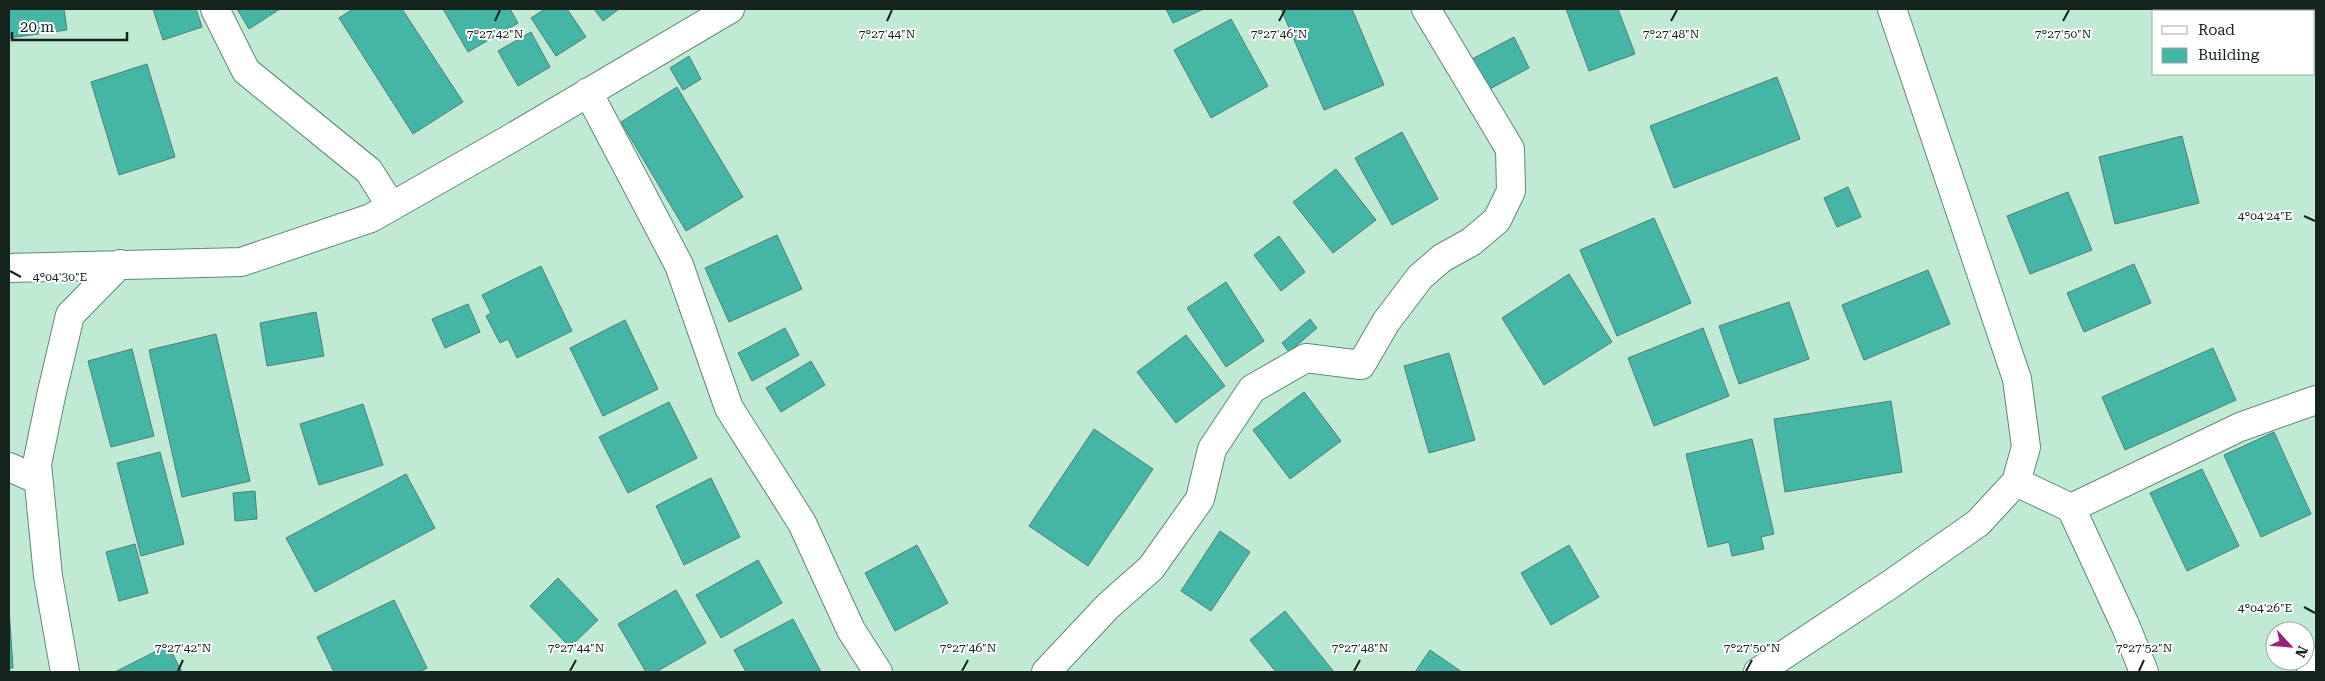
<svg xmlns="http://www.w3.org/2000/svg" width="2325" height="681" font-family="'Roboto Serif',serif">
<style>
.building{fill:#45b5a6;stroke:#517f77}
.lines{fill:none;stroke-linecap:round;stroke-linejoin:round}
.street-casing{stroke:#618874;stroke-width:30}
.street{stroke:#fff;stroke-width:28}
.ticks{fill:none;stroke:#14241c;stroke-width:2}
.ticks-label{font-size:12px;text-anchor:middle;fill:#14241c;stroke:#fff;stroke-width:4;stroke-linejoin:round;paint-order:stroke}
</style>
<rect width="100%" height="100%" fill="#c1ead5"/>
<!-- building -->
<path class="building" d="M 9,9 L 64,9 L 67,30 L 9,38 Z
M 153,9 L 196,9 L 202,27 L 163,40 Z
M 237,9 L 280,9 L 249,29 Z
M 353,9 L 402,9 L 463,102 L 413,134 L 339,18 Z
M 443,9 L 510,9 L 518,23 L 468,52 Z
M 545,9 L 567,9 L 586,37 L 556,56 L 531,18 Z
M 594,9 L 619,9 L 603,21 Z
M 1166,9 L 1204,9 L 1173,23 Z
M 1281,9 L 1352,9 L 1384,85 L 1324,110 Z
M 1566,9 L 1618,9 L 1635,54 L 1589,71 Z
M 1231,19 L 1268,86 L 1211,118 L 1174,50 Z
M 531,32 L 550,67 L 518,86 L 498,51 Z
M 1514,37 L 1529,68 L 1488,90 L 1472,59 Z
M 689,56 L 701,79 L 683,90 L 670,68 Z
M 147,64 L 175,157 L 119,175 L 91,82 Z
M 1777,77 L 1800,139 L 1674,188 L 1650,126 Z
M 677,87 L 743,197 L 686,231 L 621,122 Z
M 1402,132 L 1438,199 L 1392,225 L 1355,158 Z
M 2182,136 L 2199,203 L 2115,224 L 2099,157 Z
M 1336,169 L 1376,220 L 1333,253 L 1293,202 Z
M 1848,187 L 1861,217 L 1837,227 L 1824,198 Z
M 2068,192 L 2092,250 L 2030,274 L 2007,216 Z
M 1654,218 L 1691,303 L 1617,336 L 1580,250 Z
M 777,235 L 802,289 L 729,322 L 705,268 Z
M 1279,236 L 1305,272 L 1281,291 L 1254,255 Z
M 2134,264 L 2151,303 L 2084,332 L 2067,293 Z
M 541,266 L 572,331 L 517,358 L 508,339 L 500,343 L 486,316 L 491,313 L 482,295 Z
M 1928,270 L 1950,324 L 1864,360 L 1842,305 Z
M 1569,274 L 1612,342 L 1544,385 L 1502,318 Z
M 1226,282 L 1264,341 L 1226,367 L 1187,308 Z
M 1789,302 L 1809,359 L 1739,384 L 1719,326 Z
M 468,304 L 480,332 L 445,348 L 432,319 Z
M 316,312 L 324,356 L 267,366 L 260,323 Z
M 1310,319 L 1317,328 L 1289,352 L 1282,343 Z
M 625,320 L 658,389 L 603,416 L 570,348 Z
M 785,328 L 799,355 L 752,381 L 738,353 Z
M 1703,328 L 1729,396 L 1654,426 L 1628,358 Z
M 216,334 L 250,481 L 182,497 L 149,350 Z
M 1186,335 L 1225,386 L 1176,423 L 1137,372 Z
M 2213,348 L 2236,400 L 2125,450 L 2102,397 Z
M 132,349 L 154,436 L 111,447 L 88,361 Z
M 1449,353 L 1475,440 L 1429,453 L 1404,366 Z
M 811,361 L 825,385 L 781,412 L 766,388 Z
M 1304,392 L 1341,441 L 1290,479 L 1253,430 Z
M 1891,401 L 1902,472 L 1785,492 L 1774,419 Z
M 669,402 L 697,458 L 628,493 L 599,437 Z
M 363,404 L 383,465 L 319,485 L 300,424 Z
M 1094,429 L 1153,469 L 1088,566 L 1029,526 Z
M 2274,432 L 2311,514 L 2261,537 L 2224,455 Z
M 1752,439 L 1774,534 L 1761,537 L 1764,549 L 1732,556 L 1729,542 L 1708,547 L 1686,454 Z
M 160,452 L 184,544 L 141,556 L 117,463 Z
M 2202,469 L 2239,546 L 2187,571 L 2150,493 Z
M 406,474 L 435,528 L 315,592 L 286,538 Z
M 711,478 L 740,537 L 684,565 L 656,506 Z
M 255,491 L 257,519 L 235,521 L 233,493 Z
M 1220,531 L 1250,552 L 1211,611 L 1181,591 Z
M 135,544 L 148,593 L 119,601 L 106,552 Z
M 917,545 L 948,603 L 895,631 L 865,573 Z
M 1569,545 L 1599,597 L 1551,625 L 1521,573 Z
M 758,560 L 782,603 L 721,638 L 696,595 Z
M 558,578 L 598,620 L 570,647 L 530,606 Z
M 676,590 L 706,643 L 656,672 L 646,672 L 618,624 Z
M 394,600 L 427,668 L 419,672 L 334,672 L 317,637 Z
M 9,608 L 13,668 L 9,668 Z
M 1285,611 L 1334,672 L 1276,672 L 1250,640 Z
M 793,619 L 821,672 L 746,672 L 734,650 Z
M 168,645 L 182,672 L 115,672 Z
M 1430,650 L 1462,672 L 1415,672 Z"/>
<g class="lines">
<defs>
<path id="street" d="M 215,9 L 246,71 L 369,171 L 391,206
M 588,92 L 679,265 L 729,408 L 802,523 L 851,630 L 878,672
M 9,268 L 241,262 L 371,218 L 508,140 L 730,9
M 37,464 L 48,576 L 65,672
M 9,467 L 36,479 L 37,464 L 51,396 L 70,315 L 120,264
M 2016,482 L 2071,508 L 2240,427 L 2316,400
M 2071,508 L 2126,627 L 2144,672
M 1046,672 L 1108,606 L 1151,568 L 1200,499 L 1212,449 L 1252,389 L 1306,358 L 1361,365 L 1386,322 L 1420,277 L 1442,258 L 1471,242 L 1497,220 L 1511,191 L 1510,149 L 1426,9
M 1758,672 L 1891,584 L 1978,523 L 2016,482 L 2026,447 L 2017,379 L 1892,9
M 2311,672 L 2316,661"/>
</defs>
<!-- street casing -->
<use href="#street" class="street-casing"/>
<!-- street -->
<use href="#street" class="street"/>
</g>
<!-- ticks -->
<path class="ticks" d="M 495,21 L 500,10M 887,21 L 892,10M 1279,21 L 1285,10M 1671,21 L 1677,10M 2063,21 L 2069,10M 2304,216 L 2315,221M 10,271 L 21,277M 2304,607 L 2315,613M 178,671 L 183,660M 570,671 L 576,660M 962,671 L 968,660M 1354,671 L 1360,660M 1746,671 L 1752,660M 2139,671 L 2144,660"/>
<g class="ticks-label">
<text x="495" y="38">7°27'42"N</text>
<text x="887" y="38">7°27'44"N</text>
<text x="1279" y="38">7°27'46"N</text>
<text x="1671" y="38">7°27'48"N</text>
<text x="2063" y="38">7°27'50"N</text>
<text x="2265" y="220">4°04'24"E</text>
<text x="60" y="281">4°04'30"E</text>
<text x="2265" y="612">4°04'26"E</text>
<text x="183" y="652">7°27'42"N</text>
<text x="576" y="652">7°27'44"N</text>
<text x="968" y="652">7°27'46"N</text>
<text x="1360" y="652">7°27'48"N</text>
<text x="1752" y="652">7°27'50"N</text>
<text x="2144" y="652">7°27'52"N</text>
</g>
<!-- border -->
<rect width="2325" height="681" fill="none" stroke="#14241c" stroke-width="20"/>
<!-- legend -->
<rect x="2152" y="10" width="162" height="65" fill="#ffffff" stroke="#a1a7a4"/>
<rect x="2162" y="26" width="25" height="8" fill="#ffffff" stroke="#a1a7a4"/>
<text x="2198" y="35" font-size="15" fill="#14241c">Road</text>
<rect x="2162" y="48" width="25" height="15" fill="#45b5a6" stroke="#a1a7a4"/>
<text x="2198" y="60" font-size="15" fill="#14241c">Building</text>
<!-- north arrow -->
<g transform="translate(2290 646) rotate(116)"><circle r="24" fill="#ffffff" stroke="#a1a7a4"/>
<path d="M0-4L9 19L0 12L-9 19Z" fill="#9b2078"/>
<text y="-8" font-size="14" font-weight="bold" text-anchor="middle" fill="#14241c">N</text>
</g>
<!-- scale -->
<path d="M12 32v8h115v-8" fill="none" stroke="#14241c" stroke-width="2.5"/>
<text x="20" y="32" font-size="15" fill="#14241c" stroke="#ffffff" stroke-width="4" paint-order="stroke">20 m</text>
</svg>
